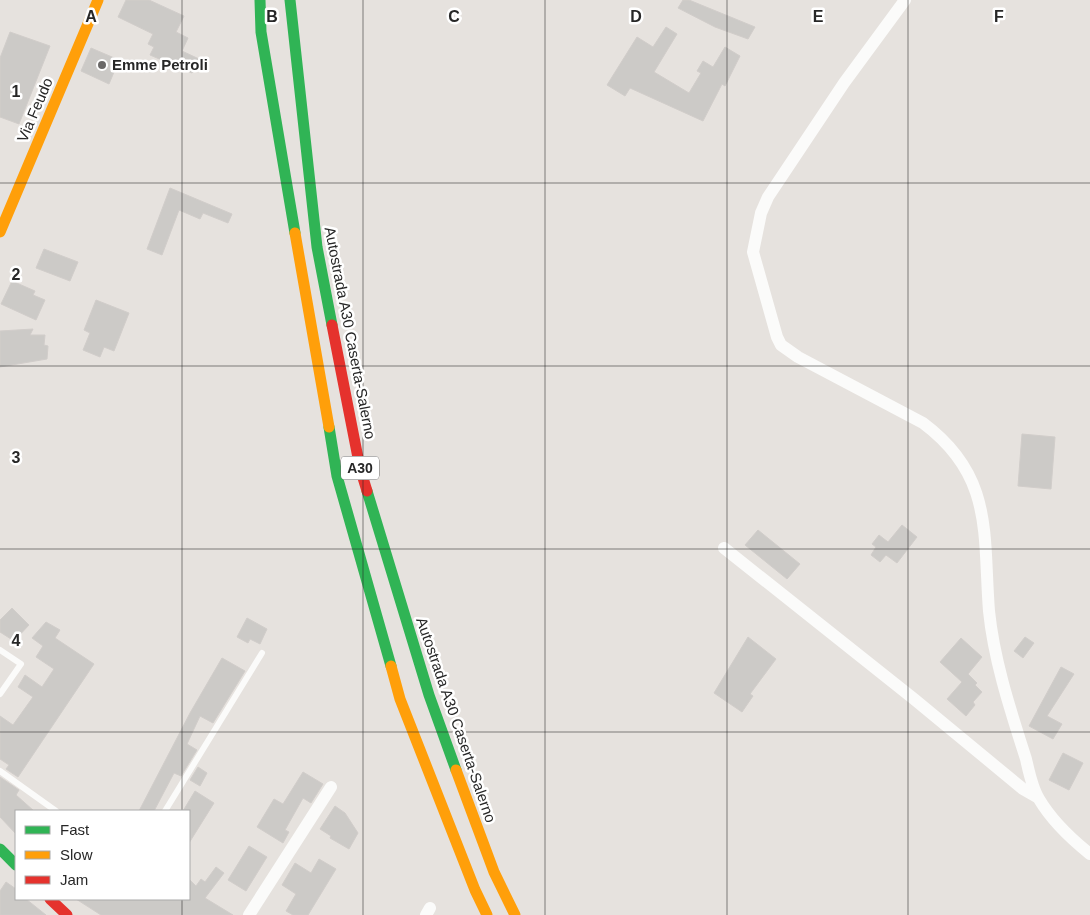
<svg xmlns="http://www.w3.org/2000/svg" width="1090" height="915" font-family="Helvetica,sans-serif">
<style>
.building{fill:#cccac7;stroke:#d1cdca}
.lines{fill:none;stroke-linecap:round;stroke-linejoin:round}
.lane{stroke:#fbfbfa;stroke-width:6}
.street{stroke:#fbfbfa;stroke-width:12}
.fast{stroke:#30b455;stroke-width:11}
.slow{stroke:#ff9f0a;stroke-width:11}
.jam{stroke:#e5322d;stroke-width:11}
.grid{fill:none;stroke:#272727;stroke-width:1;stroke-opacity:0.55}
.poi-dot{fill:#6a6867;stroke:#fff;stroke-width:2}
.labels{text-anchor:middle;stroke-width:5;stroke-linejoin:round;paint-order:stroke}
.shield{fill:#fff;stroke:#686868;stroke-width:1}
.shield-label{font-size:14px;font-weight:bold;fill:#272727}
.poi-label{font-size:15px;font-weight:bold;fill:#272727;stroke:#fff;text-anchor:start}
.street-label{font-size:15px;fill:#272727;stroke:#fff}
.grid-label{font-size:16px;text-anchor:middle;font-weight:bold;fill:#272727;stroke:#fff;stroke-width:5;stroke-linejoin:round;paint-order:stroke}
</style>
<rect width="100%" height="100%" fill="#e6e2de"/>
<!-- building -->
<path class="building" d="M 126,0 L 149,0 L 184,16 L 176,32 L 188,38 L 182,51 L 199,59 L 192,73 L 150,55 L 154,47 L 148,44 L 153,34 L 118,17 Z
M 683,0 L 689,0 L 755,27 L 748,39 L 715,27 L 678,8 Z
M 666,27 L 677,34 L 654,72 L 689,93 L 701,73 L 697,71 L 703,61 L 713,67 L 725,47 L 740,56 L 725,86 L 722,84 L 703,121 L 630,88 L 625,96 L 607,85 L 637,37 L 653,47 Z
M 10,32 L 50,46 L 19,124 L 0,117 L 0,58 Z
M 91,48 L 119,60 L 109,84 L 81,71 Z
M 170,188 L 232,214 L 228,223 L 203,213 L 200,219 L 179,210 L 162,255 L 147,249 Z
M 44,249 L 78,262 L 70,281 L 36,268 Z
M 12,281 L 35,291 L 33,295 L 45,300 L 36,320 L 1,304 Z
M 96,300 L 129,313 L 114,351 L 104,347 L 100,357 L 83,350 L 90,333 L 84,330 Z
M 33,329 L 30,335 L 45,335 L 44,345 L 48,346 L 47,359 L 0,367 L 0,331 Z
M 1022,434 L 1055,437 L 1051,489 L 1018,486 Z
M 902,525 L 917,537 L 897,563 L 886,555 L 880,562 L 871,555 L 876,547 L 872,544 L 879,535 L 888,542 Z
M 758,530 L 800,564 L 787,579 L 745,545 Z
M 12,608 L 29,625 L 14,641 L 0,632 L 0,620 Z
M 247,618 L 267,629 L 260,644 L 250,639 L 248,643 L 237,637 Z
M 46,622 L 60,630 L 55,638 L 94,664 L 18,777 L 6,769 L 9,765 L 0,759 L 0,716 L 13,725 L 33,697 L 18,687 L 25,675 L 42,687 L 54,669 L 36,657 L 43,646 L 32,638 Z
M 748,637 L 776,659 L 750,694 L 753,696 L 742,712 L 714,693 Z
M 1025,637 L 1034,643 L 1023,658 L 1014,651 Z
M 961,638 L 982,657 L 968,674 L 977,683 L 975,685 L 982,692 L 973,702 L 975,705 L 966,716 L 947,699 L 962,682 L 940,662 Z
M 222,658 L 245,671 L 213,723 L 200,716 L 187,744 L 197,750 L 181,776 L 174,773 L 154,811 L 139,811 L 190,713 Z
M 1061,667 L 1074,674 L 1047,716 L 1062,724 L 1053,739 L 1029,726 Z
M 1063,753 L 1083,763 L 1069,790 L 1049,780 Z
M 198,767 L 207,773 L 200,786 L 190,780 Z
M 303,772 L 323,784 L 311,803 L 303,798 L 285,830 L 289,832 L 283,843 L 257,827 L 274,799 L 283,804 Z
M 0,777 L 19,790 L 16,795 L 34,811 L 16,811 L 16,834 L 0,817 Z
M 195,791 L 214,803 L 189,843 L 189,811 L 183,811 Z
M 335,806 L 345,813 L 358,833 L 349,849 L 330,838 L 331,836 L 320,829 Z
M 249,846 L 267,857 L 246,891 L 228,880 Z
M 319,859 L 336,869 L 308,915 L 293,915 L 286,911 L 296,894 L 282,885 L 295,863 L 311,873 Z
M 216,867 L 224,873 L 205,898 L 233,915 L 101,915 L 76,899 L 189,899 L 189,879 L 196,886 L 201,879 L 205,882 Z
M 6,882 L 16,889 L 16,899 L 26,899 L 46,915 L 0,915 L 0,891 Z"/>
<g class="lines">
<!-- lane -->
<path class="lane" d="M 0,650 L 21,664 L 0,694
M 0,771 L 56,811
M 165,811 L 262,653"/>
<!-- street -->
<path class="street" d="M 905,0 L 844,83 L 768,197 L 761,213 L 753,252 L 777,337 L 781,345 L 798,357 L 923,423 C 994,476 983,534 989,611 C 994,661 1011,712 1026,759 C 1029,772 1032,788 1039,799 C 1052,821 1070,838 1090,854
M 724,548 L 914,699 L 1023,789 L 1037,797
M 249,915 L 331,787
M 426,915 L 430,908"/>
<!-- fast -->
<path class="fast" d="M 260,0 L 261,32 L 295,233
M 290,0 L 317,247 L 332,325
M 329,427 L 337,476 L 391,666
M 367,491 L 429,695 L 456,770
M 0,849 L 16,865"/>
<!-- slow -->
<path class="slow" d="M 0,232 L 98,0
M 295,233 L 329,427
M 391,666 L 400,699 L 475,890 L 487,915
M 456,770 L 494,872 L 515,915"/>
<!-- jam -->
<path class="jam" d="M 332,325 L 360,468 L 367,491
M 50,899 L 67,915"/>
</g>
<!-- grid -->
<path class="grid" d="M 182,0 L 182,811M 363,0 L 363,915M 545,0 L 545,915M 727,0 L 727,915M 908,0 L 908,915M 0,183 L 1090,183M 0,366 L 1090,366M 0,549 L 1090,549M 0,732 L 1090,732M 182,899 L 182,915"/>
<!-- markers -->
<circle class="poi-dot" cx="102" cy="65" r="5"/>
<g class="labels">
<!-- shield labels -->
<rect class="shield" x="341" y="456.5" width="38" height="23" rx="4"/>
<g class="shield-label">
<text x="360" y="473">A30</text>
</g>
<!-- poi labels -->
<g class="poi-label">
<text x="112" y="70">Emme Petroli</text>
</g>
<!-- street labels -->
<g class="street-label">
<text transform="translate(35 110) rotate(-67)" y="5">Via Feudo</text>
<text transform="translate(350 333) rotate(79)" y="5">Autostrada A30 Caserta-Salerno</text>
<text transform="translate(456 720) rotate(71)" y="5">Autostrada A30 Caserta-Salerno</text>
</g>
</g>
<g class="grid-label">
<text x="91" y="22">A</text>
<text x="272" y="22">B</text>
<text x="454" y="22">C</text>
<text x="636" y="22">D</text>
<text x="818" y="22">E</text>
<text x="999" y="22">F</text>
<text x="16" y="97">1</text>
<text x="16" y="280">2</text>
<text x="16" y="463">3</text>
<text x="16" y="646">4</text>
</g>
<!-- legend -->
<rect x="15" y="810" width="175" height="90" fill="#ffffff" stroke="#a9a9a9"/>
<rect x="25" y="826" width="25" height="8" fill="#30b455" stroke="#a9a9a9"/>
<text x="60" y="835" font-size="15" fill="#272727">Fast</text>
<rect x="25" y="851" width="25" height="8" fill="#ff9f0a" stroke="#a9a9a9"/>
<text x="60" y="860" font-size="15" fill="#272727">Slow</text>
<rect x="25" y="876" width="25" height="8" fill="#e5322d" stroke="#a9a9a9"/>
<text x="60" y="885" font-size="15" fill="#272727">Jam</text>
</svg>
